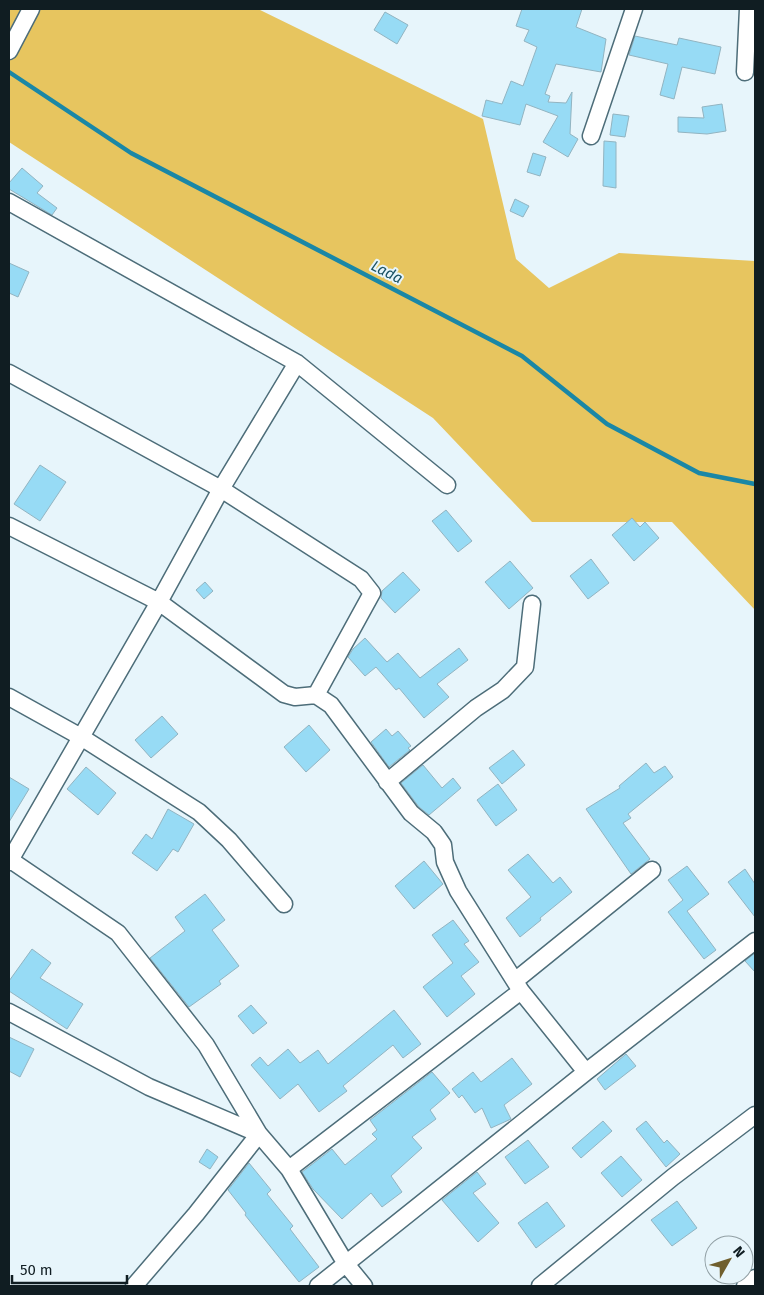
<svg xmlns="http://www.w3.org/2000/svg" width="764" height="1295" font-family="'Fira Sans',sans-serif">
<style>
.green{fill:#e7c55f}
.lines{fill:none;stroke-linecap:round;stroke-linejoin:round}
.stream{stroke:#1a87a6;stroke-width:4.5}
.building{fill:#97dbf5;stroke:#92b4c1}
.minor-casing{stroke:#4d6d79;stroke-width:19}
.minor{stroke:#fff;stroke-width:16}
.labels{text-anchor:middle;stroke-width:4;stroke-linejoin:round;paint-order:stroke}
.water-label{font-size:15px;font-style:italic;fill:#1b5263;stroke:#e7f5fb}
</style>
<rect width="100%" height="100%" fill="#e7f5fb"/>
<!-- green -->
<path class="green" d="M 9,9 L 258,9 L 483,119 L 516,259 L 549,288 L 619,253 L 755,261 L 755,610 L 672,522 L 532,522 L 433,418 L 9,142 Z"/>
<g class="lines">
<!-- stream -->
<path class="stream" d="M 9,72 L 131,153 L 522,356 L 607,424 L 699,473 L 755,484"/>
</g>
<!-- building -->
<path class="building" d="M 522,9 L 582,9 L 576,27 L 606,39 L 601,72 L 556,64 L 545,94 L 550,96 L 548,102 L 566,103 L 572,92 L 570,134 L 578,139 L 568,157 L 543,142 L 558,116 L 526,104 L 520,125 L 482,116 L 486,100 L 502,104 L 511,81 L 523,86 L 537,47 L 524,41 L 529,30 L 516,26 Z
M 385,12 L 408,25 L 397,44 L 374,30 Z
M 635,36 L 677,45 L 679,38 L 721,47 L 715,74 L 682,67 L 674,99 L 660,95 L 668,64 L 629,55 Z
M 722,104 L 726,131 L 707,134 L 678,132 L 678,117 L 704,118 L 702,107 Z
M 613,114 L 629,116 L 625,137 L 610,135 Z
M 604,141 L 616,142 L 616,188 L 603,186 Z
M 533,153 L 546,157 L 540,176 L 527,172 Z
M 22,168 L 43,186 L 37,193 L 57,208 L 52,215 L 9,189 L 9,183 Z
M 515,199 L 529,206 L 523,217 L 510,211 Z
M 9,263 L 29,272 L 18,297 L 9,293 Z
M 40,465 L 66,482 L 40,521 L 14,504 Z
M 446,510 L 472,541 L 458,552 L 432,521 Z
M 632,518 L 640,527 L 645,522 L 659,538 L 634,561 L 612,535 Z
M 591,559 L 609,583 L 588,599 L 570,576 Z
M 510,561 L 533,588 L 509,609 L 485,582 Z
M 403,572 L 420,590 L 395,613 L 381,598 L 382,591 Z
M 205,582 L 213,591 L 204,599 L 196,590 Z
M 365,638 L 387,662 L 398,653 L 420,678 L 459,648 L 468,660 L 437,684 L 449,697 L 424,718 L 399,688 L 396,690 L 376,667 L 365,676 L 348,657 L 353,649 Z
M 162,716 L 178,734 L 151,758 L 135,740 Z
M 309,725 L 330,750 L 306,772 L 284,747 Z
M 386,729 L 392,736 L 398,731 L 411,746 L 408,748 L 410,750 L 389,767 L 371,742 Z
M 513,750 L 525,765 L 502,784 L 489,768 Z
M 646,763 L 654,773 L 665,766 L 673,777 L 628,814 L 631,818 L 623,823 L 650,859 L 631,874 L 586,809 L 620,788 L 619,786 Z
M 423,765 L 442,788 L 453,778 L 461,788 L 429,815 L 419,807 L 401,783 Z
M 86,767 L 116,793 L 98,815 L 67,789 Z
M 9,777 L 29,789 L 9,822 Z
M 498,784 L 517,810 L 496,826 L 477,800 Z
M 168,809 L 194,824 L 178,852 L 173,849 L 157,871 L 132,853 L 146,834 L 152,839 Z
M 528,854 L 553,883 L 560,877 L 572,892 L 540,918 L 541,920 L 520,937 L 506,918 L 531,897 L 508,870 Z
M 424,861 L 443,884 L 414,909 L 395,886 Z
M 687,866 L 709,894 L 687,911 L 716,950 L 704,959 L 668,912 L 683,900 L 668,880 Z
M 745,869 L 755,884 L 755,917 L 728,882 Z
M 205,894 L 225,920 L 212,930 L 239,966 L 219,981 L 221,984 L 189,1007 L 150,958 L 185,931 L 175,917 Z
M 453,920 L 469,941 L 464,944 L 479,962 L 461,976 L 475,994 L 447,1017 L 423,987 L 453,963 L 432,935 Z
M 32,949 L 51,963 L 40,978 L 83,1004 L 67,1029 L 9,991 L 9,981 Z
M 755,953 L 755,972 L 745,961 Z
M 251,1005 L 267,1023 L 253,1034 L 238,1016 Z
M 394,1010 L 421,1044 L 403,1058 L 393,1045 L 343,1086 L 347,1091 L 319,1112 L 298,1084 L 280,1099 L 251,1065 L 260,1057 L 268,1066 L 288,1049 L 300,1063 L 318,1050 L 328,1064 Z
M 9,1037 L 34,1049 L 20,1077 L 9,1071 Z
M 626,1054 L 636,1066 L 605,1090 L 597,1079 Z
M 512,1058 L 532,1084 L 504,1105 L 511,1119 L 491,1128 L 482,1108 L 475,1113 L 462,1095 L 459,1098 L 452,1089 L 473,1072 L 481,1082 Z
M 432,1072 L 450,1093 L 430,1110 L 436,1119 L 412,1137 L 422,1148 L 391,1176 L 402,1192 L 382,1207 L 371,1193 L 342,1219 L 313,1189 L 302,1172 L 332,1149 L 345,1165 L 377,1139 L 372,1134 L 377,1130 L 370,1120 Z
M 603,1121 L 612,1131 L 581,1158 L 572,1148 Z
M 646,1121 L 664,1143 L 667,1140 L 680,1154 L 666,1167 L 636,1129 Z
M 528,1140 L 549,1167 L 525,1184 L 505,1157 Z
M 207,1149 L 218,1157 L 210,1169 L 199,1162 Z
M 621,1156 L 642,1180 L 622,1197 L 601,1173 Z
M 249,1163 L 271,1190 L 267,1194 L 293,1226 L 290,1229 L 319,1267 L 299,1282 L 245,1215 L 246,1213 L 228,1190 Z
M 477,1172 L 486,1184 L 473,1193 L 499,1223 L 478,1242 L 442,1200 Z
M 677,1201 L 697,1228 L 672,1246 L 651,1220 Z
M 547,1202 L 565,1226 L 536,1248 L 518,1223 Z"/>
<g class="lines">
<defs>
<path id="minor" d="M 9,51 L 31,9
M 745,72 L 748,9
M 591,136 L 634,9
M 9,202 L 297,363 L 447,485
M 9,373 L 221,489 L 361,579 L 372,593 L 316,695
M 9,526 L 159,602 L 284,694 L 295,697 L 316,695 L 331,705 L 411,813 L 434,832 L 443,845 L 445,862 L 458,891 L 521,991 L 586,1072
M 9,697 L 81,737 L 199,812 L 229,840 L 284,904
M 387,782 L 476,708 L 503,690 L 525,667 L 532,604
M 9,859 L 118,933 L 206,1045 L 259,1134 L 196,1214 L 134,1286
M 9,862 L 159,602 L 221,489 L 297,363
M 516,980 L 652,870
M 9,1012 L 149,1087 L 259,1134 L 289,1169 L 346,1264 L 364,1286
M 289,1169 L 521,991
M 318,1286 L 586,1072 L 755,941
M 540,1286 L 673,1177 L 755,1115
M 745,1286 L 755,1278"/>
</defs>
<!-- minor casing -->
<use href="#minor" class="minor-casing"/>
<!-- minor -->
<use href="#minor" class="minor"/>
</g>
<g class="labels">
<!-- water labels -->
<g class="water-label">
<text transform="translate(387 272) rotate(27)" y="5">Lada</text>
</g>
</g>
<!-- border -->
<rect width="764" height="1295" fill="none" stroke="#101d22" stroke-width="20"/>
<!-- north arrow -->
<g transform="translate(729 1260) rotate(51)"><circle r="24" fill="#e7f5fb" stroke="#919fa4"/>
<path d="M0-4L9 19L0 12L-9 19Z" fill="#705f2d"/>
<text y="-8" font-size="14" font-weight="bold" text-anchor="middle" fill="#101d22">N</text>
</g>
<!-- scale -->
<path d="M12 1275v8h115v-8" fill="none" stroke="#101d22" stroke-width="2.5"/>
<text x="20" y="1275" font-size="15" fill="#101d22" stroke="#e7f5fb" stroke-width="4" paint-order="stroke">50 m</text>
</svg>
